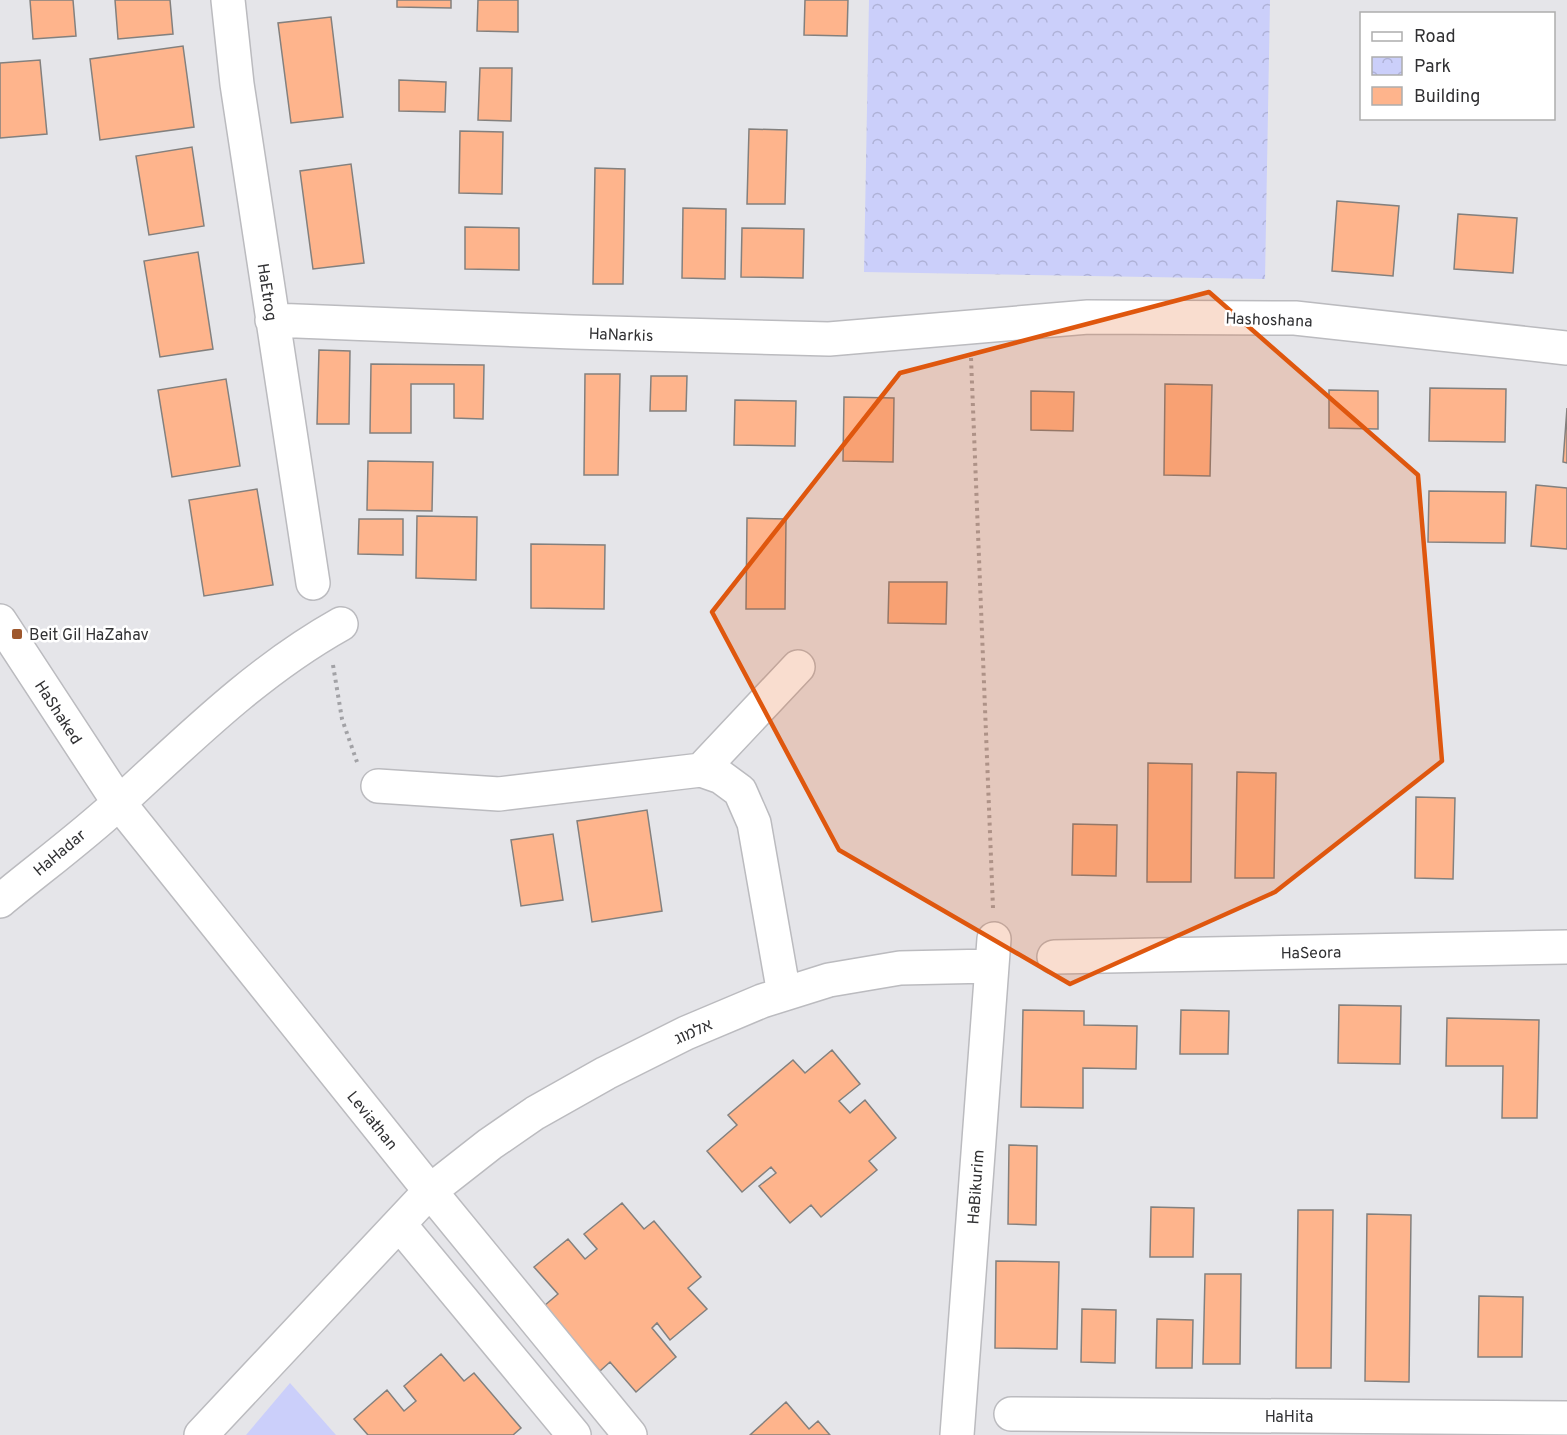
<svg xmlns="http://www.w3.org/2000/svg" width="1567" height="1435" font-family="Overpass,'Noto Sans Hebrew',sans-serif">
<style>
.green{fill:#cbcffa}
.park{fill:url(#park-crowns)}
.building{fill:#feb48c;stroke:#83807e;stroke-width:1.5}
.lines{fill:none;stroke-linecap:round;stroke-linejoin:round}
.minor-casing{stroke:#bbbbbf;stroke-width:36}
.path{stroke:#a2a2a6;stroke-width:4;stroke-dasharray:3 4.5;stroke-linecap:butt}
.minor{stroke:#fff;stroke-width:33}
.marked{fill:#df570e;fill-opacity:0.2;stroke:#df570e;stroke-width:4.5;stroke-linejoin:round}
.poi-dot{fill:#9e582d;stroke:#fff;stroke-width:2}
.labels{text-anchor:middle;stroke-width:5;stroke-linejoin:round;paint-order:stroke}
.street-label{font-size:16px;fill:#313133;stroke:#fff}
.poi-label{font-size:16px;fill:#313133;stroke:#fff;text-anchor:start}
</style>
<defs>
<pattern id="park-crowns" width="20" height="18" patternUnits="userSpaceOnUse" patternTransform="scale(1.5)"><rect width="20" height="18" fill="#cbcffa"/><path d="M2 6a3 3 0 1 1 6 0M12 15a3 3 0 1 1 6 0" fill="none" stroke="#afb2d7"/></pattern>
</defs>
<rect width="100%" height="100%" fill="#e5e5e9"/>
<!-- green -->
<path class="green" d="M 290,1383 L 336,1435 L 246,1435 Z"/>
<!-- park -->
<path class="park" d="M 869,0 L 1270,0 L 1265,279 L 864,272 Z"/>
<!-- building -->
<path class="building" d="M 30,0 L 73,0 L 76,36 L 33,39 Z
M 115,0 L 170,0 L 173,34 L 118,39 Z
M 397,0 L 451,0 L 451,8 L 397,7 Z
M 478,0 L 518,0 L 518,32 L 477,31 Z
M 805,0 L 848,0 L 847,36 L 804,35 Z
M 331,17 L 343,117 L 291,123 L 278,23 Z
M 183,46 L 194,127 L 100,140 L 90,59 Z
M 40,60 L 47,134 L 0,138 L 0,63 Z
M 480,68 L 512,68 L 511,121 L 478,120 Z
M 399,80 L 446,82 L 445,112 L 399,111 Z
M 749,129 L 787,130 L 785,204 L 747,204 Z
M 460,131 L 503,132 L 502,194 L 459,193 Z
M 192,147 L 204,226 L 149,235 L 136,156 Z
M 351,164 L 364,263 L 313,269 L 300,171 Z
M 595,168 L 625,169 L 623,284 L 593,284 Z
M 1337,201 L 1399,206 L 1393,276 L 1332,271 Z
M 683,208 L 726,209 L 725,279 L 682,278 Z
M 1458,214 L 1517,218 L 1513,273 L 1454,269 Z
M 465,227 L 519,228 L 519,270 L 465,269 Z
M 742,228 L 804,229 L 803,278 L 741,277 Z
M 198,252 L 213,349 L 160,357 L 144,261 Z
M 319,350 L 350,351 L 349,424 L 317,424 Z
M 371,364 L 484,365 L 483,419 L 454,418 L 454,384 L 411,384 L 411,433 L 370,433 Z
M 585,374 L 620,374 L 618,475 L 584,475 Z
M 651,376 L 687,376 L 686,411 L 650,411 Z
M 226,379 L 240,466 L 172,477 L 158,390 Z
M 1165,384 L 1212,385 L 1210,476 L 1164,475 Z
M 1430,388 L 1506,389 L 1505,442 L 1429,441 Z
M 1329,390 L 1378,391 L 1378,429 L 1329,428 Z
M 1031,391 L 1074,392 L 1073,431 L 1031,430 Z
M 844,397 L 894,398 L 893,462 L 843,461 Z
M 735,400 L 796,401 L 795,446 L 734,445 Z
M 1567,408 L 1567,463 L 1563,462 Z
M 368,461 L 433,462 L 432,511 L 367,510 Z
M 1536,485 L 1567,488 L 1567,549 L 1531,546 Z
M 257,489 L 273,585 L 204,596 L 189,500 Z
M 1429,491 L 1506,492 L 1505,543 L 1428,542 Z
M 417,516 L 477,517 L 476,580 L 416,578 Z
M 747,518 L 786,519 L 785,609 L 746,609 Z
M 359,519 L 403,519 L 403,555 L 358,554 Z
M 531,544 L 605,545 L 604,609 L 531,608 Z
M 889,582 L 947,582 L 946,624 L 888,623 Z
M 1148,763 L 1192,764 L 1191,882 L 1147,882 Z
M 1237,772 L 1276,773 L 1274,878 L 1235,878 Z
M 1416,797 L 1455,798 L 1453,879 L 1415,878 Z
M 647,810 L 662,911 L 592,922 L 577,821 Z
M 1073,824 L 1117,825 L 1116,876 L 1072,875 Z
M 553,834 L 563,900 L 521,906 L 511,840 Z
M 1339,1005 L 1401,1006 L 1400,1064 L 1338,1063 Z
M 1023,1010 L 1084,1011 L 1084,1025 L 1137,1026 L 1136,1069 L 1083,1068 L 1083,1108 L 1021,1107 Z
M 1181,1010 L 1229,1011 L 1228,1054 L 1180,1054 Z
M 1447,1018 L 1539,1020 L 1537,1118 L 1502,1118 L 1503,1066 L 1446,1066 Z
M 832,1050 L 860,1084 L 839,1101 L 850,1113 L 865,1100 L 896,1138 L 869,1161 L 877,1170 L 821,1217 L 811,1205 L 790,1223 L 759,1186 L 776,1173 L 771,1167 L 742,1192 L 707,1151 L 737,1125 L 728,1115 L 793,1060 L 805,1073 Z
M 1009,1145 L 1037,1146 L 1036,1225 L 1008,1224 Z
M 622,1203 L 644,1229 L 654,1221 L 701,1277 L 688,1288 L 707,1309 L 670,1340 L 657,1323 L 652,1328 L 676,1357 L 636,1392 L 610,1362 L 600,1371 L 544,1306 L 558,1294 L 534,1267 L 568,1239 L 585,1259 L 597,1249 L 584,1234 Z
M 1151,1207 L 1194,1208 L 1193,1257 L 1150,1257 Z
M 1298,1210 L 1333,1210 L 1331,1368 L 1296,1368 Z
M 1367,1214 L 1411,1215 L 1409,1382 L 1365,1381 Z
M 996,1261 L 1059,1262 L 1057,1349 L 995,1348 Z
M 1205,1274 L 1241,1274 L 1240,1364 L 1203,1364 Z
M 1479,1296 L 1523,1297 L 1522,1357 L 1478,1357 Z
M 1082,1309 L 1116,1310 L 1115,1363 L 1081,1362 Z
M 1157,1319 L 1193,1320 L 1192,1368 L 1156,1368 Z
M 441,1354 L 464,1381 L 474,1373 L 521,1428 L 513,1435 L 368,1435 L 354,1419 L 387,1390 L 404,1411 L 416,1401 L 404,1386 Z
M 786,1402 L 809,1429 L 818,1421 L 830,1435 L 750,1435 Z"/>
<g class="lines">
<defs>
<path id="minor" d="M 228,0 L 237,84 L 313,583
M 272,320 L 573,332 L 829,339 L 1088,317 L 1295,318 L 1567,348
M 0,621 L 119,803 L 430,1191 L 630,1435
M 378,786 L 499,794 L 701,770
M 0,901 C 40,868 82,837 120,802 C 191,737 257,671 341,624
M 1054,957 L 1567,947
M 784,994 L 754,823 L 740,791 L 721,777 L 701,770 L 798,667
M 400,1225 L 574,1435
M 1011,1414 L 1567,1418
M 201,1435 L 430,1191 L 490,1144 L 535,1113 L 606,1073 L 686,1033 L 762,1001 L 829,980 L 900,968 L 991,966
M 957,1435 L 994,939"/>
</defs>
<!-- minor casing -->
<use href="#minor" class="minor-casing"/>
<!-- path -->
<path class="path" d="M 971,358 L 993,908
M 333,665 L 342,719 L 357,762"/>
<!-- minor -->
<use href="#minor" class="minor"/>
</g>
<!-- marked area -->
<path class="marked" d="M 1209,292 L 1418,475 L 1442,761 L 1275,892 L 1070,984 L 839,850 L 712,612 L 900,373 Z"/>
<!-- markers -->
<rect class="poi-dot" x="11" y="628" width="12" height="12" rx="3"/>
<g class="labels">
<!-- street labels -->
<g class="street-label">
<text transform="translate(268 292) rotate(81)" y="6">HaEtrog</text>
<text transform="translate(1269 319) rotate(2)" y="6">Hashoshana</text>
<text transform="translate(621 334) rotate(2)" y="6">HaNarkis</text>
<text transform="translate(59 712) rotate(57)" y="6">HaShaked</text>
<text transform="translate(59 852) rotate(-40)" y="6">HaHadar</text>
<text transform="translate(1311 952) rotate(-1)" y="6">HaSeora</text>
<text transform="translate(693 1031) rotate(-24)" y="6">אלמוג</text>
<text transform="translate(373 1120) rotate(51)" y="6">Leviathan</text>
<text transform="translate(975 1187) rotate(-86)" y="6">HaBikurim</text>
<text x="1289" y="1422">HaHita</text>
</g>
<!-- poi labels -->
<g class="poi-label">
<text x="29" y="640">Beit Gil HaZahav</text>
</g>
</g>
<!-- legend -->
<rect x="1360" y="12" width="195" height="108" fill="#ffffff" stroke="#adadad" stroke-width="1.5"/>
<rect x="1372" y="32" width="30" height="9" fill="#ffffff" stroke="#adadad" stroke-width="1.5"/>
<text x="1414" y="42" font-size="18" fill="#313133">Road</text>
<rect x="1372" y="57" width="30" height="18" fill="url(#park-crowns)" stroke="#adadad" stroke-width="1.5"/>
<text x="1414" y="72" font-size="18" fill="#313133">Park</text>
<rect x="1372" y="87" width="30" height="18" fill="#feb48c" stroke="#adadad" stroke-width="1.5"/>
<text x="1414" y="102" font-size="18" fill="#313133">Building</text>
</svg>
